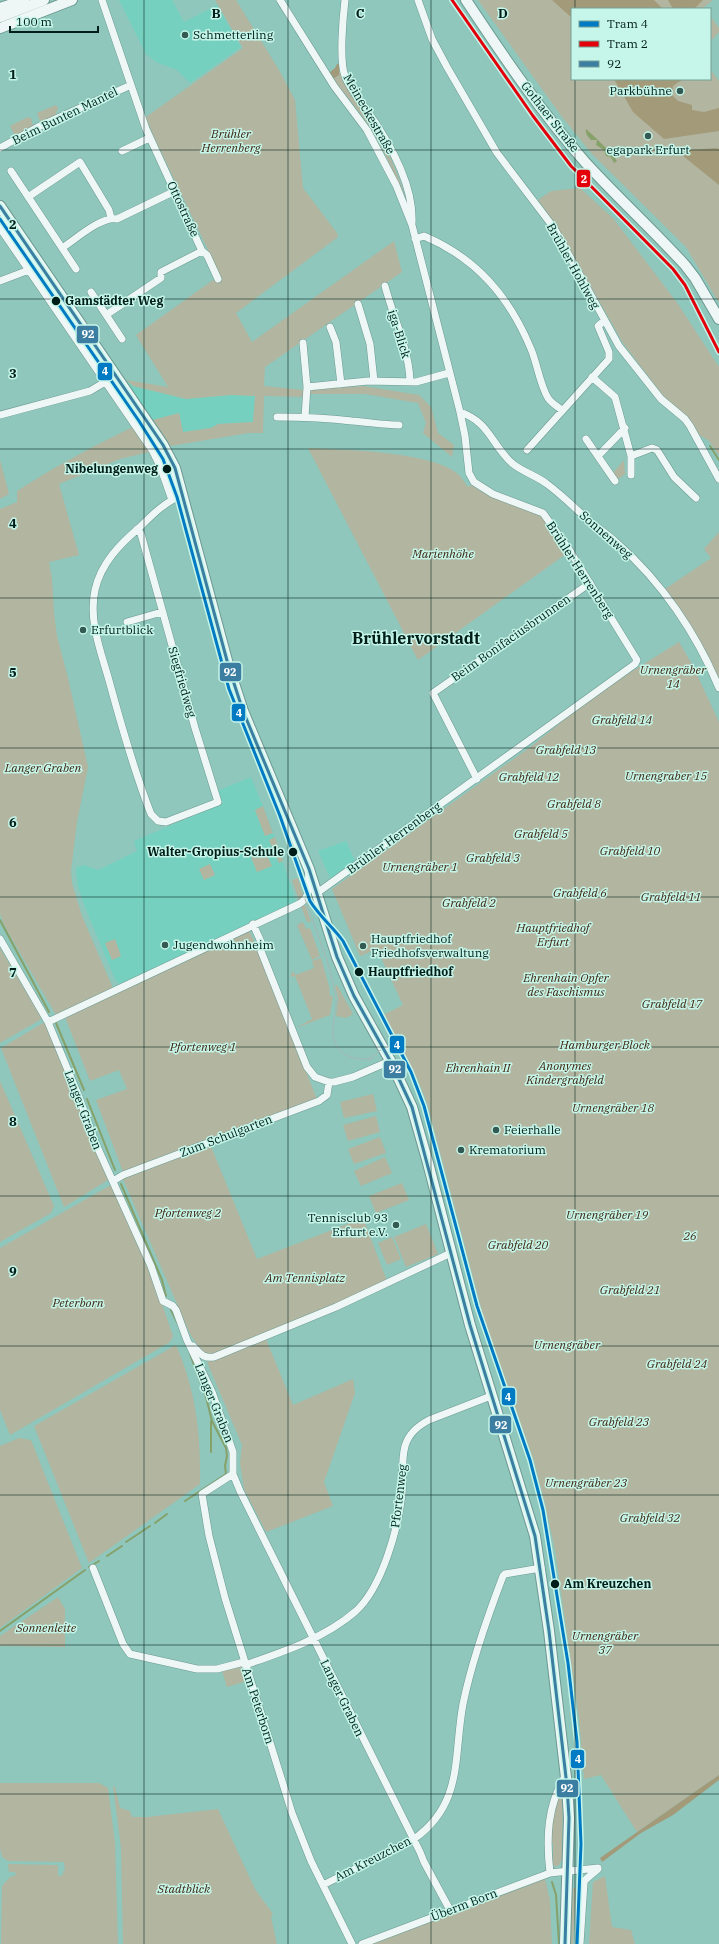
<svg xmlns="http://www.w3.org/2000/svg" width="719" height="1944" font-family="'IBM Plex Serif',serif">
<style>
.built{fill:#76d0bf}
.green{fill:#b2b59f}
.forest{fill:#a39a7a}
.water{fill:#86a16a}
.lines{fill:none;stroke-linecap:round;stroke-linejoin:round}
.stream{stroke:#86a16a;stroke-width:2}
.street-casing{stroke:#6b9a92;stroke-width:8}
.secondary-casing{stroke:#6b9a92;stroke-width:12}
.street{stroke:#eef7f5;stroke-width:7}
.secondary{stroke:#eef7f5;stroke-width:10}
.tram{stroke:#a8b7b4;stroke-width:1}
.bus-1-casing{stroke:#c6f6ea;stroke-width:6}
.bus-1{stroke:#3c7da2;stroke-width:3}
.tram-1-casing{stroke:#c6f6ea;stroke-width:6}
.tram-2-casing{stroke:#c6f6ea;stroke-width:6}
.tram-1{stroke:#007ac3;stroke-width:3}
.tram-2{stroke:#e3000b;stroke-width:3}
.grid{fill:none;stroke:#001e19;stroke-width:1;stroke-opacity:0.55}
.poi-dot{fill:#325952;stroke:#c6f6ea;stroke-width:1.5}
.stop-dot{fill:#001e19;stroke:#c6f6ea;stroke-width:1.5}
.labels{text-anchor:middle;stroke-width:3;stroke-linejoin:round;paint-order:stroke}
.poi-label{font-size:12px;fill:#001e19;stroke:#c6f6ea;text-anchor:start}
.street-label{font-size:12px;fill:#001e19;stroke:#c6f6ea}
.park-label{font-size:12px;font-style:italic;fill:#3f250f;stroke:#c6f6ea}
.stop-label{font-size:12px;font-weight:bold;fill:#001e19;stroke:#c6f6ea;text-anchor:start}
.district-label{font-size:16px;font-weight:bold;fill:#001e19;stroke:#c6f6ea}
.grid-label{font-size:13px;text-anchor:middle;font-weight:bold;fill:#001e19;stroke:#c6f6ea;stroke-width:3;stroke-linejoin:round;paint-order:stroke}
.line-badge{stroke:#c6f6ea;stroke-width:1.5}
.badge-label{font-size:11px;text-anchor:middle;font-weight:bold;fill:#fff}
</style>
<rect width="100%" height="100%" fill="#8fc7bc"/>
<!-- built -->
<path class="built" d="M 119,0 L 172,0 L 184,22 L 217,5 L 241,47 L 190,83 L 177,70 L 156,62 L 146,54 Z
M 126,380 L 133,386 L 255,396 L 253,422 L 218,424 L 211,428 L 183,433 L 179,413 L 153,420 Z
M 251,777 L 271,826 L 296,902 L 119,984 L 115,979 L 86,910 L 78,887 L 76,872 L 77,867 L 84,865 L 98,870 L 137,851 L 134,841 L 221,804 L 217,791 Z
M 346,841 L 356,863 L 331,880 L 318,851 Z"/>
<!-- green -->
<path class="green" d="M 215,0 L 236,0 L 279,70 L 295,100 L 303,188 L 337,233 L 338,237 L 236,313 L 252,342 L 394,241 L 402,272 L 265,367 L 264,386 L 303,390 L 363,386 L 419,395 L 431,407 L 438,433 L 454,445 L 452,457 L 423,433 L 426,423 L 418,403 L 365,394 L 309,394 L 309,397 L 264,396 L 263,433 L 249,433 L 170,446 L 153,420 L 179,413 L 183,432 L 211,428 L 218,424 L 253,422 L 255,396 L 232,395 L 186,399 L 133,386 L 126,380 L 168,387 L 136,335 L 220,275 L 153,135 L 146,117 L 243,48 Z
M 478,0 L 713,0 L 702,9 L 572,9 L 572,79 L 710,79 L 710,69 L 719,81 L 719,303 L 686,247 L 592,154 L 562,117 Z
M 711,17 L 719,28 L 719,32 L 710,42 Z
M 339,64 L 341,64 C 366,113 398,160 410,215 C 399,183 386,152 367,123 C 357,108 344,94 333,79 L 339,75 Z
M 56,105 L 58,108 L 55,116 L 42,122 L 40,121 L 37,113 Z
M 28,117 L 31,118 L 33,126 L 15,136 L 10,126 Z
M 580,188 L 613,218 L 678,304 L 719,367 L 719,456 L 709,441 L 698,434 L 664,397 L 623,343 L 557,227 L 538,200 L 551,191 Z
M 133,427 L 149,452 L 120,459 L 59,484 L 79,555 L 49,562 L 52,578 L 54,613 L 57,636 L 68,678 L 88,767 L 77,822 L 71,871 L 72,883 L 82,916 L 113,988 L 56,1015 L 5,927 L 0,914 L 0,509 L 17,502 L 17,491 C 54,467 93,446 133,427 Z
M 308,448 C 344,450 433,451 459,475 C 462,478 465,483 468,487 L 472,485 C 492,502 520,501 540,516 C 549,522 560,544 566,554 L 418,660 Z
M 0,460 L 9,494 L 0,499 Z
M 624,460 L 625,474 L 617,480 L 613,473 Z
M 719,532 L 719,681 L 665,589 L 711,558 L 704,549 Z
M 679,642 L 693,666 L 719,722 L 719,1775 L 637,1832 L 601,1775 L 584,1779 L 579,1719 L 555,1550 L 545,1504 L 534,1461 L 488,1334 L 427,1103 L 418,1081 L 383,1015 L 403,1005 L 377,949 L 360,956 L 332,889 L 533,745 L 575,711 L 607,687 Z
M 263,806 L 273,833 L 265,836 L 255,810 Z
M 275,837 L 283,861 L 279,863 L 269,840 Z
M 265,851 L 272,866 L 257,872 L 251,857 Z
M 210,864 L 215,875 L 204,880 L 199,869 Z
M 298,878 L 304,898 L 299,901 L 292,880 Z
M 303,905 L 306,906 L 311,922 L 307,922 L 301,906 Z
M 303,922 L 306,929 L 310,928 L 320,956 L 312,960 L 297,925 Z
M 249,929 L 317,1099 L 123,1172 L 96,1100 L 127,1089 L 119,1070 L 90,1081 L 65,1017 Z
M 115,939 L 121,956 L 112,960 L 105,943 Z
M 0,948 L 41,1017 L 40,1020 L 0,1043 Z
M 321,958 L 329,986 L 330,996 L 333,996 L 330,1015 L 296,1028 L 312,1019 L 295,976 L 291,977 L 291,973 L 294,972 L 295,975 L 314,968 L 312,961 Z
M 337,985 L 353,1014 L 346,1018 L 336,1016 L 338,999 L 335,986 Z
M 43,1023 L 45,1023 L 108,1178 L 108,1180 L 64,1207 L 1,1048 Z
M 0,1081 L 54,1206 L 51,1213 L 0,1242 Z
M 373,1094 L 377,1111 L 344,1118 L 340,1102 Z
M 376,1116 L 380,1132 L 348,1141 L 343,1125 Z
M 380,1137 L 386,1153 L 354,1164 L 348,1149 Z
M 210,1144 L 257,1259 L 363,1218 L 387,1281 L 335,1304 L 214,1354 L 204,1354 L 190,1334 L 123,1179 Z
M 385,1157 L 392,1173 L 361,1186 L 354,1171 Z
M 402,1183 L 409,1200 L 376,1213 L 369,1196 Z
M 111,1185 L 149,1266 L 173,1336 L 170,1342 L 10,1435 L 0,1410 L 0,1248 Z
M 426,1224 L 438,1254 L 406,1267 L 394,1237 Z
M 392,1237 L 401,1259 L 387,1265 L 378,1243 Z
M 266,1339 L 293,1405 L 353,1379 L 355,1393 L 324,1482 L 333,1506 L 266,1532 L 244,1489 L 240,1463 L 242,1445 L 207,1362 Z
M 176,1345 C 196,1391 201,1434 200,1484 L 89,1563 L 34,1426 Z
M 19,1438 L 31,1440 L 82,1568 L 0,1628 L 0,1446 Z
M 58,1597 L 65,1609 L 65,1647 L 0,1646 L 0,1636 Z
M 242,1667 L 247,1681 L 227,1687 L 222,1671 Z
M 0,1783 L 99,1783 L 108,1788 L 115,1843 L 118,1944 L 1,1944 L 2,1886 L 10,1877 L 16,1875 L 15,1872 L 9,1872 L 8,1864 L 58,1865 L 58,1876 L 63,1875 L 63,1871 L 65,1871 L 64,1862 L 8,1861 L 2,1857 L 0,1848 Z
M 113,1786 L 115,1787 L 120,1808 L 130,1811 L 132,1817 L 147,1817 L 218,1809 L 255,1889 L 273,1914 L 271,1917 L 277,1944 L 123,1944 L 121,1848 Z
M 560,1790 L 563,1791 L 562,1859 L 559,1865 L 555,1867 L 553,1863 L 553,1843 L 551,1843 L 552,1819 Z
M 605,1876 L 612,1927 L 631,1930 L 635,1944 L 589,1944 L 593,1882 Z
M 545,1879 L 550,1900 L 552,1944 L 372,1944 Z
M 573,1888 L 576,1888 L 573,1944 L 569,1944 Z"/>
<!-- forest -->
<path class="forest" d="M 552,0 L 654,0 L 663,9 L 572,9 L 572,18 Z
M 668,0 L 703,0 L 694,9 L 673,9 Z
M 337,64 L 339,64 L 339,75 L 333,79 L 329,73 L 335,68 Z
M 614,79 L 683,79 L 673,86 L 672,95 L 678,101 L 692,105 L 692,110 L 704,112 L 719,108 L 719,131 L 664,139 L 633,112 Z
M 716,148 L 719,149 L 719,185 L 677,151 Z
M 719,1775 L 719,1780 L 673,1815 L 641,1833 L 602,1862 L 600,1858 Z"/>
<!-- water -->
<path class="water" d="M 586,129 C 596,138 608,149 617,161 L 614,163 L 611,157 L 606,156 L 604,150 L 596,145 L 597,140 L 591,140 C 588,137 585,133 586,129 Z"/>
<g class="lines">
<!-- stream -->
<path class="stream" d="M 610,154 L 628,151
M 710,446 L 719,460
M 0,920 L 49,1012
M 56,1023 L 84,1090
M 87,1099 L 115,1170
M 121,1184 L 162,1280 L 166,1296
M 171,1310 L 178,1324
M 211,1421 L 211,1452
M 185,1501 L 226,1474 L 225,1466 L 227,1456 L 226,1448 L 212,1421 L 206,1397 L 190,1354
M 155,1523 L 167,1514
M 126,1542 L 150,1526
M 107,1556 L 122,1546
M 89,1567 L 99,1561
M 0,1631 L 85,1570
M 552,1882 L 556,1895 L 559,1944"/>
<defs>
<path id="street" d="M 102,0 L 146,129 L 202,251 L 207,255 L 218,279
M 280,0 L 334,86 L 367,130 L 396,185 L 412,225 L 460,412 L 465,436 L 469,473 L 474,482 L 493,494 L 543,513 L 570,551 L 637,660 L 635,664 L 317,893
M 345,0 C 343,17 339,61 345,76 C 349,88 359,99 366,109 C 388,140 414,184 412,223
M 418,0 L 432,39 L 447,67 L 497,153 L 554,228 L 619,346 L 661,399 L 685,419 L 690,426 L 719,479
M 0,148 L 38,127 L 131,85
M 122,151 L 149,138
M 11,171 L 76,269
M 28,197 L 80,162 L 109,210 L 111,218
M 0,228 L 152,450 L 160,466 L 172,500
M 415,239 L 424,236 C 476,258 509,296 531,349 C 537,363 540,385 548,398 C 551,403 558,407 562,410
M 62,248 C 76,239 101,216 117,219 L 175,191
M 0,281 L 29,270 L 40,264
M 385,286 C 393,317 409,349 410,381
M 91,292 L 122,339
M 358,304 L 370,344 L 374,381
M 106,315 L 161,278 L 161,272 L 202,251
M 330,327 L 336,342 L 341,384
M 303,343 L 307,387 L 305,417
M 592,377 L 615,397 L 631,456 L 631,475
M 307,387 L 368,381 L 416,382 L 449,373
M 460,412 C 490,422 492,446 513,464 C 523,472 537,476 547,484 C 562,495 575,508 588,520 C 598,528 608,535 617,543 C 661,581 697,634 719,688
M 0,415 L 90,391 L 115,376
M 277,417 C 302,417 327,418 352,421 C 368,422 383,425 399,425
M 586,439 L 615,481
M 527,450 L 609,359 L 609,352 L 598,326 L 604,321
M 598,456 L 625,428
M 631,456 L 652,448 L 657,450 L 674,477 L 696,498
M 137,529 L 141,534 L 195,728 L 218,802 L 166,822 L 158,821 L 151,814 C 134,771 122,728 110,684 C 102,654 88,622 95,590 C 101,563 120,544 140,527 C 153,514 166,501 183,495
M 127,622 L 162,612
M 477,779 L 433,693 L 590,583
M 253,924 L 261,942 L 261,951 L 307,1067 L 315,1077 L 329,1082 L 334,1082 L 353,1077 L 390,1061
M 0,939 L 48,1022 L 79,1097 L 95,1142 L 151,1266 L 163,1301 L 173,1306 L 176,1310 L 187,1340 L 212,1392 L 233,1452 L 233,1474 L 240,1491 L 420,1852 L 424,1862 L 450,1910
M 48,1022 L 299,904 C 312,896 307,886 309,873
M 113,1181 L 123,1175 L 319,1101 L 327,1095 L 329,1082
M 193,1346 C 200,1353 203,1359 214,1357 L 336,1307 L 451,1253
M 233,1474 L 202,1494 L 209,1536 L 225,1598 L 292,1813 L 311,1861 L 352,1944
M 93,1568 L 123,1644 L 130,1654 L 197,1669 L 217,1669 L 244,1662
M 245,1665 C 283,1652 325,1638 356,1611 C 382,1587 398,1529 402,1494 C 403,1478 401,1461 405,1446 C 409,1433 418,1426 429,1420 L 491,1396
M 550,1873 C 546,1838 547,1805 566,1775
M 323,1885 L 414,1839 C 464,1803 453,1758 463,1704 C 472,1660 487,1618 503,1576 L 505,1574 L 541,1568
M 362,1944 L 550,1873 L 598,1868
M 580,1944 L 584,1883 L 585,1880 L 598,1869"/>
<path id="secondary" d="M 466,0 C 503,56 541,112 585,162 C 617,197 653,230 685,265 L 695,278 L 719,319
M 0,8 L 24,0
M 0,17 L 44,0
M 0,28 L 72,0
M 0,206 L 163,445 L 175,468 L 229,668 L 243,711 L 309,869 L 337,957 L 354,996 L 392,1064 L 412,1107 L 428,1163 L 470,1325 L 535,1536 L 549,1631 L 567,1786 L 569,1818 L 565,1944"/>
</defs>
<!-- street casing -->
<use href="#street" class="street-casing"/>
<!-- secondary casing -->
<use href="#secondary" class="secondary-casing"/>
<!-- street -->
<use href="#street" class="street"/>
<!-- secondary -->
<use href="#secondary" class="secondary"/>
<!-- tram -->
<path class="tram" d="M 305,899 C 316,931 331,965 336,998 C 338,1015 327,1031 337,1046 C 345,1059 358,1060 372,1058
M 368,1060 L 383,1048"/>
<defs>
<path id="bus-1" d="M 0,206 L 163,445 L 175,468 L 229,668 L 243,711 L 309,869 L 337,957 L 354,996 L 392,1064 L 412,1107 L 470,1325 L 535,1536 L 549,1631 L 567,1786 L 569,1818 L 565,1944"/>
</defs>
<!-- bus-1 casing -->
<use href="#bus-1" class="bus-1-casing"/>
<!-- bus-1 -->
<use href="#bus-1" class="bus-1"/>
<defs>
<path id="tram-1" d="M 0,219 L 139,421 L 163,459 L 177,497 L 229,689 L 280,816 L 310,901 C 319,916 333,927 343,941 L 411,1072 L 424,1106 L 477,1306 L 530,1460 L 543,1510 L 568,1663 L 577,1742 L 581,1844 L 577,1944"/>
<path id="tram-2" d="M 452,0 L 533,116 L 571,166 L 673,269 L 685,285 L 719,352"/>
</defs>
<!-- tram-1 casing -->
<use href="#tram-1" class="tram-1-casing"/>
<!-- tram-2 casing -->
<use href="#tram-2" class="tram-2-casing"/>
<!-- tram-1 -->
<use href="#tram-1" class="tram-1"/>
<!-- tram-2 -->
<use href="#tram-2" class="tram-2"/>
</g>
<!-- grid -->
<path class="grid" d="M 144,0 L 144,1944M 288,0 L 288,1944M 431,0 L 431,1944M 575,0 L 575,9M 575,79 L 575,1944M 0,150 L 719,150M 0,299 L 719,299M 0,449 L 719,449M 0,598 L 719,598M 0,748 L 719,748M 0,897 L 719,897M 0,1047 L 719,1047M 0,1196 L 719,1196M 0,1346 L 719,1346M 0,1495 L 719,1495M 0,1645 L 719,1645M 0,1794 L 719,1794"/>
<!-- markers -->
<g class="poi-dot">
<circle cx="185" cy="35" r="4"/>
<circle cx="680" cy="91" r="4"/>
<circle cx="648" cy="136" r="4"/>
<circle cx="83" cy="630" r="4"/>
<circle cx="165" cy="945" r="4"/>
<circle cx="363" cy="946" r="4"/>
<circle cx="496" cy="1130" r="4"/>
<circle cx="461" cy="1150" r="4"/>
<circle cx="396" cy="1225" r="4"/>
</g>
<g class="stop-dot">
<circle cx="56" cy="301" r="5"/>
<circle cx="167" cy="469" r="5"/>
<circle cx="293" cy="852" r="5"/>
<circle cx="359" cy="972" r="5"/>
<circle cx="555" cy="1584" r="5"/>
</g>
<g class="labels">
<!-- poi labels -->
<g class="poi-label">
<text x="193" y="39">Schmetterling</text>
<text x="672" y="95" text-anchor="end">Parkbühne</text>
<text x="648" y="154" text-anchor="middle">egapark Erfurt</text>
<text x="91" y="634">Erfurtblick</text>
<text x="371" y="943">Hauptfriedhof<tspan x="371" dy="14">Friedhofsverwaltung</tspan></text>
<text x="173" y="949">Jugendwohnheim</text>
<text x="504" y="1134">Feierhalle</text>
<text x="469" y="1154">Krematorium</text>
<text x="388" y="1222" text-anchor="end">Tennisclub 93<tspan x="388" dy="14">Erfurt e.V.</tspan></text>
</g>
<!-- street labels -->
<g class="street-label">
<text transform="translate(369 114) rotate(60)" y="4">Meineckestraße</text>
<text transform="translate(65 116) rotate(-26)" y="4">Beim Bunten Mantel</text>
<text transform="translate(550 117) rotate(52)" y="4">Gothaer Straße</text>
<text transform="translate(183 209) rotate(65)" y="4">Ottostraße</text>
<text transform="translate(573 266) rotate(61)" y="4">Brühler Hohlweg</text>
<text transform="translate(399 334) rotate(73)" y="4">iga-Blick</text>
<text transform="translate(606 535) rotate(41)" y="4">Sonnenweg</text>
<text transform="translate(580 570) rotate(57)" y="4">Brühler Herrenberg</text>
<text transform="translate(511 638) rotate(-35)" y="4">Beim Bonifaciusbrunnen</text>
<text transform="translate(182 682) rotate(74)" y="4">Siegfriedweg</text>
<text transform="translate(394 838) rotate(-36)" y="4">Brühler Herrenberg</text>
<text transform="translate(83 1110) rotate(69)" y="4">Langer Graben</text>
<text transform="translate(226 1136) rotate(-21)" y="4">Zum Schulgarten</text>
<text transform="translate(214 1403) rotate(68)" y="4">Langer Graben</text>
<text transform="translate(399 1496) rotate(-83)" y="4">Pfortenweg</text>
<text transform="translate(342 1698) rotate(64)" y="4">Langer Graben</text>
<text transform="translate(258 1706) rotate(72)" y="4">Am Peterborn</text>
<text transform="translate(373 1859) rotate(-27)" y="4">Am Kreuzchen</text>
<text transform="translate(464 1905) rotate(-21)" y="4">Überm Born</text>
</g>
<!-- park labels -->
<g class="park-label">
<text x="231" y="138">Brühler<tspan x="231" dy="14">Herrenberg</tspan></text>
<text x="443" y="558">Marienhöhe</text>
<text x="673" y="674">Urnengräber<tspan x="673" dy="14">14</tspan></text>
<text x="622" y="724">Grabfeld 14</text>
<text x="566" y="754">Grabfeld 13</text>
<text x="43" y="772">Langer Graben</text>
<text x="666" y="780">Urnengraber 15</text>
<text x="529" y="781">Grabfeld 12</text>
<text x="574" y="808">Grabfeld 8</text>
<text x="541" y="838">Grabfeld 5</text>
<text x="630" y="855">Grabfeld 10</text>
<text x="493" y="862">Grabfeld 3</text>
<text x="420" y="871">Urnengräber 1</text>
<text x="580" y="897">Grabfeld 6</text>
<text x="671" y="901">Grabfeld 11</text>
<text x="469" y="907">Grabfeld 2</text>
<text x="553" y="932">Hauptfriedhof<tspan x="553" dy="14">Erfurt</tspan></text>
<text x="566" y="982">Ehrenhain Opfer<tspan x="566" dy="14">des Faschismus</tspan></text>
<text x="672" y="1008">Grabfeld 17</text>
<text x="605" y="1049">Hamburger Block</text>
<text x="203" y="1051">Pfortenweg 1</text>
<text x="565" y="1070">Anonymes<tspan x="565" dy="14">Kindergrabfeld</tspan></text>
<text x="478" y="1072">Ehrenhain II</text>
<text x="613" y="1112">Urnengräber 18</text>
<text x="188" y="1217">Pfortenweg 2</text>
<text x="607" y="1219">Urnengräber 19</text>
<text x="690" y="1240">26</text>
<text x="518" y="1249">Grabfeld 20</text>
<text x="305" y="1282">Am Tennisplatz</text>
<text x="630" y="1294">Grabfeld 21</text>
<text x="78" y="1307">Peterborn</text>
<text x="567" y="1349">Urnengräber</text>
<text x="677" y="1368">Grabfeld 24</text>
<text x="619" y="1426">Grabfeld 23</text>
<text x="586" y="1487">Urnengräber 23</text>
<text x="650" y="1522">Grabfeld 32</text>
<text x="46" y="1632">Sonnenleite</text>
<text x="605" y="1640">Urnengräber<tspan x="605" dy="14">37</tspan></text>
<text x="184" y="1893">Stadtblick</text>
</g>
<!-- stop labels -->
<g class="stop-label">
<text x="65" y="305">Gamstädter Weg</text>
<text x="158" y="473" text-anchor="end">Nibelungenweg</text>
<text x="284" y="856" text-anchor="end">Walter-Gropius-Schule</text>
<text x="368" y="976">Hauptfriedhof</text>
<text x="564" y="1588">Am Kreuzchen</text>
</g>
<!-- district labels -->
<g class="district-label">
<text x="416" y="644">Brühlervorstadt</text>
</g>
</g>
<g class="grid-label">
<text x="216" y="18">B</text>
<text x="360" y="18">C</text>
<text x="503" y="18">D</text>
<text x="13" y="79">1</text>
<text x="13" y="229">2</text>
<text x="13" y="378">3</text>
<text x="13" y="528">4</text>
<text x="13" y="677">5</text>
<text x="13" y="827">6</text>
<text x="13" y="977">7</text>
<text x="13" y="1126">8</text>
<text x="13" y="1276">9</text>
</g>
<g class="line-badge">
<rect x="576" y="169" width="15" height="19" rx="4" fill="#e3000b"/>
<rect x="76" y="325" width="23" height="19" rx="4" fill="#3c7da2"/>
<rect x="97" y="362" width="16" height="19" rx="4" fill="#007ac3"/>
<rect x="219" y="662" width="23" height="20" rx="4" fill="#3c7da2"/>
<rect x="231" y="703" width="15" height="19" rx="4" fill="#007ac3"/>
<rect x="389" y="1035" width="16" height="19" rx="4" fill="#007ac3"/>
<rect x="383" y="1060" width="23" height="19" rx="4" fill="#3c7da2"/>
<rect x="501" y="1387" width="15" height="19" rx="4" fill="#007ac3"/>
<rect x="489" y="1415" width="23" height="19" rx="4" fill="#3c7da2"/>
<rect x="570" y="1749" width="15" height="20" rx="4" fill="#007ac3"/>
<rect x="556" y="1779" width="23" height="19" rx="4" fill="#3c7da2"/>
</g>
<g class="badge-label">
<text x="584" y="183">2</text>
<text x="88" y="338">92</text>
<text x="105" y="375">4</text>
<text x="230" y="676">92</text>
<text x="239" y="717">4</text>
<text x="397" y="1049">4</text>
<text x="395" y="1073">92</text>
<text x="508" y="1401">4</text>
<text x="501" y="1429">92</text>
<text x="578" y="1763">4</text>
<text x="567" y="1792">92</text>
</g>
<!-- legend -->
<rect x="571" y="8" width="140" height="72" fill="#c6f6ea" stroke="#77a096"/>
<rect x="579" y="21" width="20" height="6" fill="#007ac3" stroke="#77a096"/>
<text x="607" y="28" font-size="12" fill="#001e19">Tram 4</text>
<rect x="579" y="41" width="20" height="6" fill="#e3000b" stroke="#77a096"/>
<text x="607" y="48" font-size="12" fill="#001e19">Tram 2</text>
<rect x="579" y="61" width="20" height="6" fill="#3c7da2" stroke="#77a096"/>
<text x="607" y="68" font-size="12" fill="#001e19">92</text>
<!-- scale -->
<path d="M10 26v6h88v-6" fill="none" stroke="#001e19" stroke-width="2"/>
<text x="16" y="26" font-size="12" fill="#001e19" stroke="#c6f6ea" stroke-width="3" paint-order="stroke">100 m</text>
</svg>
